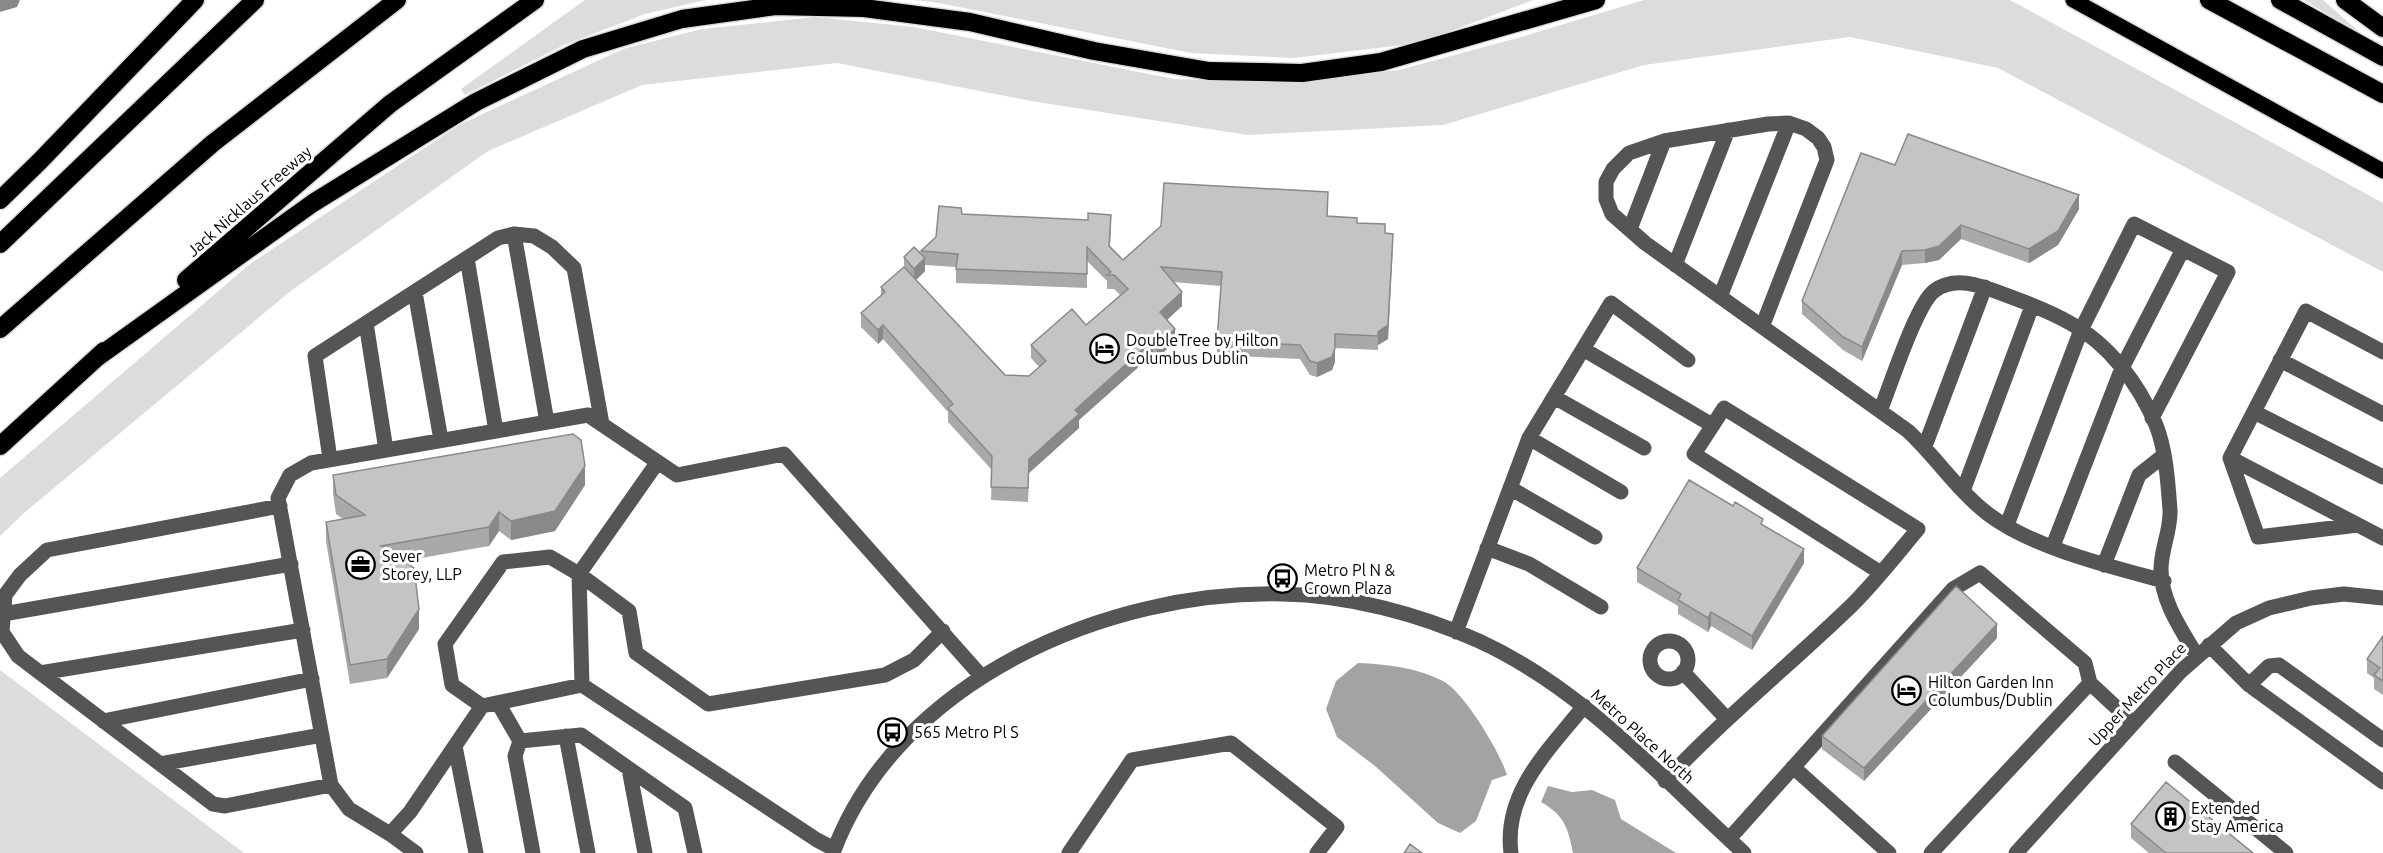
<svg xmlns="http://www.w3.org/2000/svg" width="2383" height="853" font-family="Ubuntu,sans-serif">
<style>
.green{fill:#dcdcdc}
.water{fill:#a3a3a3}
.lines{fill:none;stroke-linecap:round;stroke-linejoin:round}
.major-casing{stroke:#dbdbdb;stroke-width:18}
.highway-casing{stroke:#dbdbdb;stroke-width:21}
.minor{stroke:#555;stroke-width:15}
.major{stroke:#000;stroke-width:15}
.highway{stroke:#000;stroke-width:18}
.wall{fill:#a9a9a9;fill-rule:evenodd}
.shaded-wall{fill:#898989}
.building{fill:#c4c4c4;stroke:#898989;stroke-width:1.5}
.labels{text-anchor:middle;stroke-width:6;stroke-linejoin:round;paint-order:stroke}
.street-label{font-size:16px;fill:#000;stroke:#fff}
.poi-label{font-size:16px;fill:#000;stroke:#fff;text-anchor:start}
</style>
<rect width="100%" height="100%" fill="#fff"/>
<!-- green -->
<path class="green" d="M 585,0 L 706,0 L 645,14 L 564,45 L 465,95 L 461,89 Z
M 912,0 L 1533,0 L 1419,43 L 1294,58 L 1191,53 L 934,2 Z
M 1644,0 L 2010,0 L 2383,203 L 2383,272 L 1998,68 L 1850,37 L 1644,65 L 1443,125 L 1248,135 L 1031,101 L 837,63 L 642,85 L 488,151 L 292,290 L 24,513 L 0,536 L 0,478 L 250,264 L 459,125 L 623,49 L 702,29 L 815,17 L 914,27 L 1174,79 L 1279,82 L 1399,70 L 1521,37 Z
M 2304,0 L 2323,0 L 2365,37 Z
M 0,670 L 244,853 L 0,853 Z"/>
<!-- water -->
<path class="water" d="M 1358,663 C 1387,664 1417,668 1443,681 C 1464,692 1500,752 1507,775 L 1492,780 L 1476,821 L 1460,833 L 1438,823 L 1375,766 L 1337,737 L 1326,709 L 1336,681 Z
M 1548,786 L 1572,792 L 1592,790 L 1615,800 L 1621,819 L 1676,853 L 1573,853 C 1568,828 1565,816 1541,802 Z"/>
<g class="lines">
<defs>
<path id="major" d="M 2073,0 L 2383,171"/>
<path id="highway" d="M 2209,0 L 2383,94
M 2280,0 L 2383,57
M 2345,0 L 2383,28
M 0,200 L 40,161 L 195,0
M 0,244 L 255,0
M 186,280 L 390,104 L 535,0
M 0,329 L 213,143 L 397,0
M 95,359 L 313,203 L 476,102 L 583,49 L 682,19 L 775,6 L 864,8 L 970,22 L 1094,51 L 1209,71 L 1302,73 L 1381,62 L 1596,0
M 0,446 L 104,351"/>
</defs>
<!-- major casing -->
<use href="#major" class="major-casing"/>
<!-- highway casing -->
<use href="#highway" class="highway-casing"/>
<!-- minor -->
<path class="minor" d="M 1630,229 L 1664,141
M 514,234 L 547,422
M 467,258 L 496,431
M 1675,265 L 1728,130
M 415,292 L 441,440
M 1720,297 L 1789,123
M 366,323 L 386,450
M 1762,327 L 1827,160 L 1824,147 L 1818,138 L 1806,129 L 1789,123 L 1768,124 L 1664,141 L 1629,153 L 1613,169 L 1606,182 L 1606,199 L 1612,214 L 1645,243 L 1908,431 C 1936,457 1957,490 1988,514 C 2033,548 2109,566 2164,581
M 1583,349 L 1712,425
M 2383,352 L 2306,311 L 2230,458 L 2383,538
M 2280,360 L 2383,414
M 1554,397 L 1644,448
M 1880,411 C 1890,387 1916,305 1934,291 C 1955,275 1982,286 2003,294 C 2025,302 2049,311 2070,323 C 2109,344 2139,384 2156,425 C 2166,450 2168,483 2170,510 C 2171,530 2161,549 2161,569 C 2161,601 2181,629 2197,656
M 2254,412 L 2383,477
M 1529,438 L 1621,492
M 1925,446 L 1985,287
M 2230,458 L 2258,537 L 2358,525
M 330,459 L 315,356 L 498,238 L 514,234 L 534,236 L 552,247 L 574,268 L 602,424
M 657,463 L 579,574 L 582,685 L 482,706 L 410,812 L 390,834 L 349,809 L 331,785 L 278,498 L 290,475 L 311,463 L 588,415 L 677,475 L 784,454 L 982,677
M 1510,488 L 1595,537
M 1963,491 L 2032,306
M 280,506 L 47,550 L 20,575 L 5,595 L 2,632 L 18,656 L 213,804 L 225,806 L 331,785
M 2007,525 L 2081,330 L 2134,224 L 2228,272 L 2152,418
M 2053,546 L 2122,368 L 2183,249
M 1487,548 L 1529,564 L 1601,607
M 2104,565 L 2139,475 L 2163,456
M 3,614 L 291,564
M 1456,632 L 1529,438 L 1611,303 L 1688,360
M1650 660a19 19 0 1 1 38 0a19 19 0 1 1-38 0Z
M 2209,645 L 2249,685 L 2383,782
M 1683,672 L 1727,719
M 40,673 L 303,630
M 582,685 L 817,840 L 834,849
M 2249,685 L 2269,666 L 2279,665 L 2383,740
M 498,703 L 520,741 L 581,735 L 685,808 L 695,853
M 482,706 L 452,685 L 445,644 L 503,562 L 550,557 L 579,574 L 629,611 L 636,653 L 708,704 L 885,675 L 914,660 L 943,631
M 103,721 L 312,679
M 566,736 L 588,853
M 520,741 L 515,756 L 533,853
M 455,746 L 476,853
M 2175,762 L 2286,853
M 160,764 L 322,735
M 1793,767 L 1889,853
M 629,769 L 645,853
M 1665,781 C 1724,718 1791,664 1852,605 C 1876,581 1897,554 1918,529 L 1724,408 L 1694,454 L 1881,573
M 390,834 L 416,853
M 1729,839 L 1953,589 L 1980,573 L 2085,663 L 2090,683 L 2133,723
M 833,853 C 897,680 1108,590 1282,594 C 1348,595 1419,614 1479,641 C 1584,689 1660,777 1744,853
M 1069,853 L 1132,760 L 1231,743 L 1337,827 L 1317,853
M 1511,853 C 1503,792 1550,749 1584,706
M 1931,853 L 2090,683
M 2016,853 L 2181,671 L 2236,623 L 2269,608 L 2311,598 L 2344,594 L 2383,598"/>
<!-- major -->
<use href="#major" class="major"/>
<!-- highway -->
<use href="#highway" class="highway"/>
</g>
<!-- wall -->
<path class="wall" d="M 1895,165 L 2079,209 L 2058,245 L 2029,263 L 1961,239 L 1939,260 L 1925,263 L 1902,265 L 1862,361 L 1843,350 L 1802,314 L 1802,301 Z
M 962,214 L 1111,229 L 1110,246 L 1123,260 L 1328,216 L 1357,223 L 1385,233 L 1393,248 L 1388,339 L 1378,345 L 1378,350 L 1335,348 L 1335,362 L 1332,370 L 1317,377 L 1310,375 L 1300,359 L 1217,355 L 1217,341 L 1221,286 L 1173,282 L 1182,306 L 1167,320 L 1175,342 L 1157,358 L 1153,354 L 1079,420 L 1079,428 L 1029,473 L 1028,502 L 991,500 L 992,470 L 948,422 L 948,412 L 883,339 L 878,344 L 861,327 L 861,313 L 881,295 L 881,287 L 904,267 L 904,257 L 921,253 L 921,251 ZM 1087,261 L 1107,281 L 1107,289 L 1114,289 L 1120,295 L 1086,325 L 1031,345 L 1031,358 L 1039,367 L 1029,376 L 1005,375 L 916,280 L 925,271 L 925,265 L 956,267 L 956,283 L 1087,288 Z
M 333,475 L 585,485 L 555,531 L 511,540 L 499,531 L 489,546 L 404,561 L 419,629 L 387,678 L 350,684 L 326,541 L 326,522 L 343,519 L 336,514 L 333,494 Z
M 1763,525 L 1804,563 L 1752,650 L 1711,626 L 1708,632 L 1678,614 L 1678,606 L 1637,582 L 1637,568 Z
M 2383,636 L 2383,695 L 2374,689 L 2374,678 L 2367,673 L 2367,659 Z
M 1997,638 L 1864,781 L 1822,749 L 1822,736 Z
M 2131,824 L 2253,853 L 2149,853 L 2131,838 Z"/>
<!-- shaded-wall -->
<path class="shaded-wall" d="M 0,0 L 20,0 L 17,7 L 0,12 Z
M 2079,195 L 2079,209 L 2058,245 L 2029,263 L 2029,249 Z
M 1961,225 L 1961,239 L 1939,260 L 1925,263 L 1925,250 Z
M 1393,234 L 1388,339 L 1378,345 L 1378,350 L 1378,336 Z
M 1902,251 L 1902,265 L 1862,361 L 1862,347 Z
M 925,258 L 925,271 L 914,282 L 914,269 Z
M 1182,292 L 1182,306 L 1160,326 L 1160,312 Z
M 883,325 L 883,339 L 878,344 L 878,330 Z
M 1175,329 L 1175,342 L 1157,358 L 1157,344 Z
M 1153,340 L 1153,354 L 1079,420 L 1079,428 L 1029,473 L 1028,502 L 1029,459 L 1075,410 Z
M 1335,348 L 1335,362 L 1332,370 L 1317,377 L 1317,363 Z
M 585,466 L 585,485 L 555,531 L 511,540 L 511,521 Z
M 499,512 L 499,531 L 489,546 L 489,527 Z
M 1804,549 L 1804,563 L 1752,650 L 1752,636 Z
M 419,609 L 419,629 L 387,678 L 387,659 Z
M 1711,612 L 1711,626 L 1708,632 L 1708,618 Z
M 1997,624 L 1997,638 L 1864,781 L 1864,768 Z"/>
<!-- building -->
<path class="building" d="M 1908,134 L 2079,195 L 2058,231 L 2029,249 L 1961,225 L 1939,246 L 1925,250 L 1902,251 L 1862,347 L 1843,337 L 1802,301 L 1861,153 L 1895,165 Z
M 1164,183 L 1328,192 L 1327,216 L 1357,218 L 1357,223 L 1385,224 L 1385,233 L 1393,234 L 1388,325 L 1378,332 L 1378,336 L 1335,334 L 1335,348 L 1332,357 L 1317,363 L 1310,361 L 1300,345 L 1217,341 L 1222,272 L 1161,267 L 1182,292 L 1160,312 L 1175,329 L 1157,344 L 1153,340 L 1075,410 L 1079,414 L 1029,459 L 1028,488 L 991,487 L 992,456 L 948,408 L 953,404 L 883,325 L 878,330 L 861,313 L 885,292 L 881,287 L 904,267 L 1005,375 L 1029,376 L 1046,361 L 1031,345 L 1072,309 L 1086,325 L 1128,289 L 1114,275 L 1107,275 L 1111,272 L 1087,247 L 1087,274 L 956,269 L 958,254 L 921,251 L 936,237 L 939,206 L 961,208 L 962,214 L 1088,220 L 1088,213 L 1111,215 L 1109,246 L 1123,260 L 1161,226 Z
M 914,247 L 925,258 L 914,269 L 904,257 Z
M 573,434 L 581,440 L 585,466 L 555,511 L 511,521 L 499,512 L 489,527 L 381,546 L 414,568 L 419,609 L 387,659 L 350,665 L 326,522 L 365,515 L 336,495 L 333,475 Z
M 1689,480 L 1733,506 L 1735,502 L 1763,519 L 1761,524 L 1804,549 L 1752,636 L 1711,612 L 1708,618 L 1678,600 L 1681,594 L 1637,568 Z
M 1956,586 L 1997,624 L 1864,768 L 1822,736 Z
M 2383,636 L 2383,681 L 2374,675 L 2380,668 L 2367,659 Z
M 2166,782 L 2253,853 L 2166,853 L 2131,824 Z
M 1410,844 L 1422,853 L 1404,853 Z"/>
<!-- icons -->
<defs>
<symbol id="hotel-ring" viewBox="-11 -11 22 22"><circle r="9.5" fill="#fff" stroke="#000" stroke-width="1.5"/><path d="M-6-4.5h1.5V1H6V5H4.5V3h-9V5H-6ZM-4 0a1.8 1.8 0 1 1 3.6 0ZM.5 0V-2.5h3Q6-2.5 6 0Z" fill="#000"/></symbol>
<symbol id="office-ring" viewBox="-11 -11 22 22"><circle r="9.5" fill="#fff" stroke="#000" stroke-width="1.5"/><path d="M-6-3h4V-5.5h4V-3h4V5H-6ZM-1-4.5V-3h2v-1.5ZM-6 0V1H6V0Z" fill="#000"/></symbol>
<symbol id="bus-ring" viewBox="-11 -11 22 22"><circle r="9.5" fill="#fff" stroke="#000" stroke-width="1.5"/><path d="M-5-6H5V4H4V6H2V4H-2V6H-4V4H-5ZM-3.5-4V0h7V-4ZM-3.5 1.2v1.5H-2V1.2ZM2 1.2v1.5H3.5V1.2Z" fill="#000"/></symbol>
<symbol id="building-ring" viewBox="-11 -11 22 22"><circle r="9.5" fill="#fff" stroke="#000" stroke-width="1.5"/><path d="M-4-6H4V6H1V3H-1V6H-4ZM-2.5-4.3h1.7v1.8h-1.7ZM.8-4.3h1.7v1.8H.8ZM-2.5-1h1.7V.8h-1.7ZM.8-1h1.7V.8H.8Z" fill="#000"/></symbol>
</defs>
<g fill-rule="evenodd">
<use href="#hotel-ring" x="1088" y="332" width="33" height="33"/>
<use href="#office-ring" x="344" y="548" width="33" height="33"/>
<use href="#bus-ring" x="1266" y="562" width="33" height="33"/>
<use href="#hotel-ring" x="1890" y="674" width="33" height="33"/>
<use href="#bus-ring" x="876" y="716" width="33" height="33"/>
<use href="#building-ring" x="2154" y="800" width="33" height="33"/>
</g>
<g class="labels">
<!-- street labels -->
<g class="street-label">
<text transform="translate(249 201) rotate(-41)" y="6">Jack Nicklaus Freeway</text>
<text transform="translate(2137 694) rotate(-47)" y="6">Upper Metro Place</text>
<text transform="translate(1643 736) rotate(42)" y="6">Metro Place North</text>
</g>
<!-- poi labels -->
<g class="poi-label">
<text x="1126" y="346">DoubleTree by Hilton<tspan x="1126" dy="18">Columbus Dublin</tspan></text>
<text x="382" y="562">Sever<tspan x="382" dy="18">Storey, LLP</tspan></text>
<text x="1304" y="576">Metro Pl N &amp;<tspan x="1304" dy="18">Crown Plaza</tspan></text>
<text x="1928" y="688">Hilton Garden Inn<tspan x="1928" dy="18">Columbus/Dublin</tspan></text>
<text x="914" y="738">565 Metro Pl S</text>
<text x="2191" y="814">Extended<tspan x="2191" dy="18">Stay America</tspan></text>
</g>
</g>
</svg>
